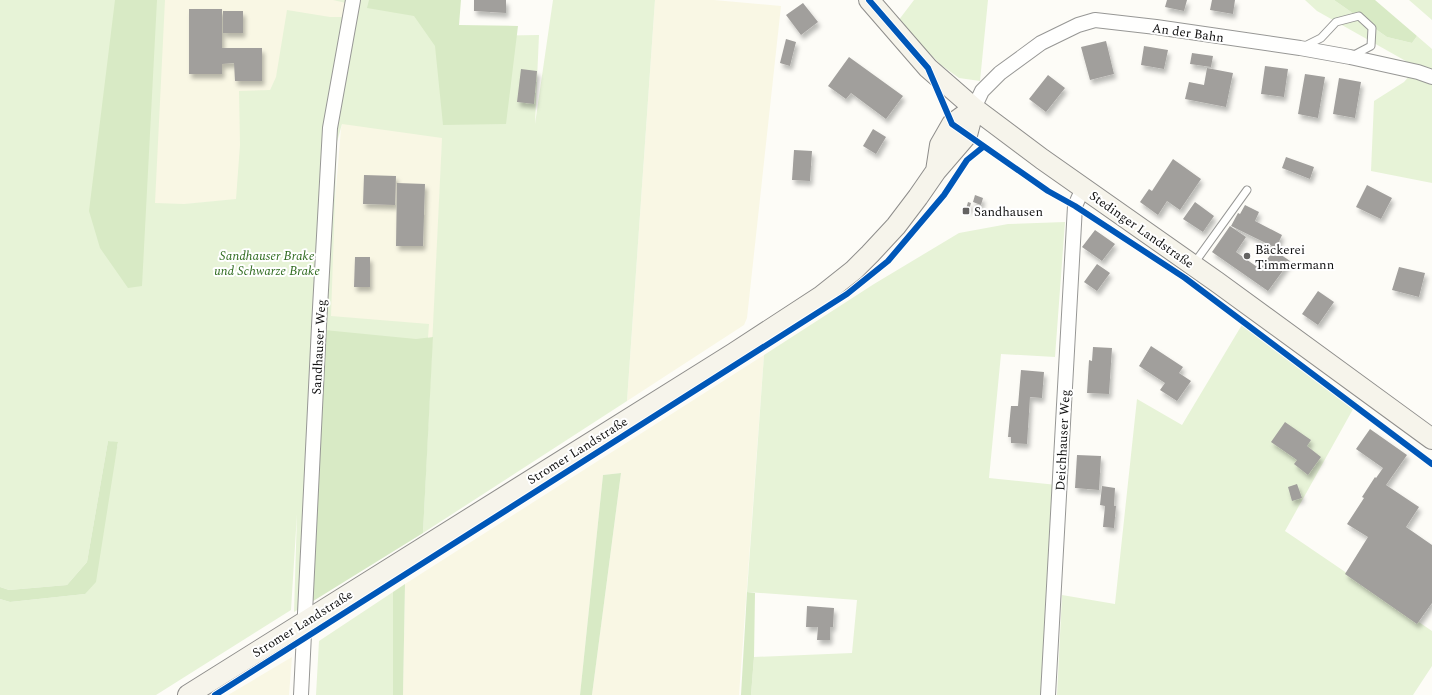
<svg xmlns="http://www.w3.org/2000/svg" width="1432" height="695" font-family="Spectral,serif">
<style>
.farmland{fill:#f9f7e4}
.green{fill:#e7f3d7}
.forest{fill:#d8eac5}
.building{fill:#a19f9c;filter:url(#shadow)}
.lines{fill:none;stroke-linecap:round;stroke-linejoin:round}
.lane-casing{stroke:#979795;stroke-width:9}
.street-casing{stroke:#979795;stroke-width:16}
.secondary-casing{stroke:#8e8d8b;stroke-width:22}
.lane{stroke:#fffffe;stroke-width:7}
.street{stroke:#fffffe;stroke-width:14}
.secondary{stroke:#f6f4eb;stroke-width:20}
.cycleway-casing{stroke:#fff;stroke-width:8}
.cycleway{stroke:#0057b8;stroke-width:6}
.poi-dot{fill:#646362;stroke:#fff;stroke-width:1.5}
.labels{text-anchor:middle;stroke-width:4;stroke-linejoin:round;paint-order:stroke}
.street-label{font-size:13px;fill:#111;stroke:#fff}
.poi-label{font-size:13px;fill:#111;stroke:#fff;text-anchor:start}
.park-label{font-size:13px;font-style:italic;fill:#2f6b1f;stroke:#fff}
</style>
<defs>
<filter id="shadow"><feDropShadow dx="2.5" dy="4.5" stdDeviation="2" flood-color="#0004"/></filter>
</defs>
<rect width="100%" height="100%" fill="#fdfcf7"/>
<!-- farmland -->
<path class="farmland" d="M 157,0 L 343,0 L 346,1 L 343,17 L 291,48 L 270,90 L 241,199 L 146,208 Z
M 655,0 L 714,0 L 781,6 L 747,318 L 744,325 L 627,401 Z
M 367,8 L 443,125 L 433,337 L 416,339 L 324,330 L 341,129 Z
M 764,355 L 739,695 L 592,695 L 621,473 L 603,475 L 580,695 L 403,695 L 405,584 Z
M 292,657 L 289,695 L 228,695 Z"/>
<!-- green -->
<path class="green" d="M 0,0 L 165,0 L 155,203 L 184,204 L 236,199 L 240,145 L 239,91 L 270,90 L 276,77 L 287,10 L 330,17 L 342,17 L 346,3 L 333,0 L 433,0 L 437,37 L 539,35 L 535,124 L 553,0 L 655,0 L 627,401 L 423,533 L 442,138 L 342,124 L 337,142 L 331,316 L 429,324 L 413,538 L 294,612 L 297,514 L 291,610 L 156,695 L 0,695 L 0,599 L 10,602 L 85,594 L 118,443 L 108,441 L 87,562 L 67,585 L 9,590 L 0,587 Z
M 914,0 L 988,0 L 980,81 L 959,78 L 941,65 L 898,21 Z
M 1305,0 L 1334,0 L 1387,37 L 1412,43 L 1417,36 L 1432,49 L 1432,73 L 1416,68 L 1404,60 L 1317,11 Z
M 1409,0 L 1432,0 L 1432,20 Z
M 1411,74 L 1432,83 L 1432,183 L 1371,171 L 1374,101 L 1404,82 Z
M 1065,222 L 1055,357 L 1001,354 L 989,478 L 1057,485 L 1045,695 L 751,695 L 754,657 L 852,653 L 857,600 L 747,592 L 764,355 L 874,284 L 959,233 L 1008,224 Z
M 1243,323 L 1357,402 L 1285,531 L 1432,631 L 1432,666 L 1413,695 L 1057,695 L 1062,595 L 1115,604 L 1137,399 L 1182,425 Z
M 393,592 L 393,695 L 316,695 L 319,641 Z"/>
<!-- forest -->
<path class="forest" d="M 115,0 L 157,0 L 142,286 L 128,288 L 100,248 L 89,211 Z
M 369,0 L 461,0 L 459,25 L 518,26 L 506,124 L 443,125 L 435,46 L 414,16 L 367,8 Z
M 1334,0 L 1375,0 L 1417,36 L 1412,43 L 1387,37 Z
M 324,330 L 416,339 L 433,337 L 423,533 L 310,603 Z
M 108,441 L 118,442 L 96,582 L 85,594 L 10,602 L 0,599 L 0,587 L 9,590 L 67,585 L 87,562 Z
M 621,473 L 592,695 L 580,695 L 603,475 Z
M 405,584 L 403,695 L 393,695 L 393,592 Z
M 747,592 L 755,593 L 754,657 L 751,695 L 741,695 Z"/>
<!-- building -->
<path class="building" d="M 474,0 L 506,0 L 506,13 L 474,11 Z
M 1167,0 L 1187,0 L 1184,11 L 1165,7 Z
M 1212,0 L 1235,0 L 1233,14 L 1210,10 Z
M 803,3 L 818,22 L 801,35 L 786,15 Z
M 189,9 L 222,9 L 222,48 L 262,48 L 262,81 L 235,81 L 234,63 L 222,64 L 222,74 L 189,74 Z
M 223,11 L 243,11 L 243,33 L 223,33 Z
M 786,39 L 796,42 L 790,66 L 780,63 Z
M 1106,41 L 1114,74 L 1090,80 L 1081,47 Z
M 1144,46 L 1168,50 L 1164,69 L 1141,65 Z
M 1192,53 L 1213,56 L 1211,67 L 1190,64 Z
M 849,57 L 903,96 L 886,119 L 851,93 L 846,99 L 828,86 Z
M 1265,66 L 1288,69 L 1284,97 L 1261,94 Z
M 1207,68 L 1233,73 L 1226,107 L 1185,99 L 1189,82 L 1204,85 Z
M 521,69 L 537,71 L 534,104 L 517,102 Z
M 1305,74 L 1325,77 L 1318,118 L 1298,114 Z
M 1048,75 L 1065,88 L 1046,112 L 1029,99 Z
M 1339,78 L 1361,82 L 1355,118 L 1333,114 Z
M 873,129 L 886,137 L 876,154 L 863,146 Z
M 794,150 L 812,151 L 810,181 L 792,180 Z
M 1286,157 L 1314,167 L 1310,179 L 1282,168 Z
M 1173,159 L 1201,179 L 1180,210 L 1167,201 L 1158,215 L 1140,202 L 1149,189 L 1152,191 Z
M 364,175 L 396,176 L 395,205 L 363,204 Z
M 397,183 L 425,184 L 423,246 L 396,246 Z
M 1367,185 L 1392,198 L 1381,219 L 1356,207 Z
M 975,195 L 983,198 L 981,205 L 973,202 Z
M 968,202 L 971,203 L 969,210 L 966,209 Z
M 1195,202 L 1214,216 L 1203,232 L 1183,219 Z
M 1245,205 L 1259,212 L 1255,221 L 1282,235 L 1276,248 L 1231,226 L 1238,213 L 1240,214 Z
M 1230,226 L 1246,237 L 1236,252 L 1260,269 L 1274,250 L 1290,261 L 1268,291 L 1212,252 Z
M 1095,230 L 1115,244 L 1102,261 L 1082,247 Z
M 355,257 L 370,257 L 370,287 L 354,287 Z
M 1097,264 L 1110,273 L 1097,291 L 1084,282 Z
M 1399,267 L 1425,273 L 1419,297 L 1392,290 Z
M 1318,291 L 1334,302 L 1318,325 L 1302,314 Z
M 1151,346 L 1183,367 L 1179,373 L 1191,381 L 1177,401 L 1160,390 L 1165,383 L 1139,366 Z
M 1093,347 L 1112,348 L 1109,394 L 1087,393 L 1089,360 L 1092,361 Z
M 1021,370 L 1044,372 L 1042,398 L 1030,397 L 1027,444 L 1011,443 L 1011,437 L 1008,437 L 1011,406 L 1018,406 Z
M 1285,422 L 1311,440 L 1307,446 L 1321,457 L 1308,475 L 1294,464 L 1297,460 L 1271,442 Z
M 1370,429 L 1407,455 L 1386,485 L 1419,507 L 1406,527 L 1432,545 L 1432,603 L 1417,624 L 1345,574 L 1368,537 L 1347,524 L 1364,498 L 1362,497 L 1375,477 L 1376,478 L 1383,468 L 1356,449 Z
M 1077,455 L 1101,456 L 1099,490 L 1075,488 Z
M 1297,484 L 1302,498 L 1292,501 L 1288,487 Z
M 1102,486 L 1115,488 L 1114,506 L 1116,506 L 1114,528 L 1103,527 L 1105,506 L 1100,505 Z
M 807,606 L 834,608 L 833,627 L 830,627 L 830,640 L 817,640 L 818,627 L 806,627 Z"/>
<g class="lines">
<defs>
<path id="lane" d="M 1303,47 L 1321,38 L 1336,22 L 1359,16 L 1372,28 L 1371,46 L 1352,56
M 1193,265 L 1247,190"/>
<path id="street" d="M 974,108 L 982,91 L 1000,73 L 1041,43 L 1078,25 L 1095,20 L 1156,27 L 1300,48 L 1350,57 L 1418,72 L 1432,77
M 301,695 L 319,326 L 330,128 L 353,0
M 1048,695 L 1075,206 L 1083,188"/>
<path id="secondary" d="M 869,0 L 928,68 L 974,108 L 1042,159 L 1217,282 L 1432,439
M 936,171 L 940,145 L 952,124 L 974,108
M 188,695 L 734,353 L 820,297 L 854,270 L 870,254 L 896,226 L 918,197 L 936,171 L 967,135 L 974,108"/>
</defs>
<!-- lane casing -->
<use href="#lane" class="lane-casing"/>
<!-- street casing -->
<use href="#street" class="street-casing"/>
<!-- secondary casing -->
<use href="#secondary" class="secondary-casing"/>
<!-- lane -->
<use href="#lane" class="lane"/>
<!-- street -->
<use href="#street" class="street"/>
<!-- secondary -->
<use href="#secondary" class="secondary"/>
<defs>
<path id="cycleway" d="M 869,0 L 928,68 L 952,124 L 1048,191 L 1075,206 L 1185,278 L 1432,464
M 215,695 L 847,294 L 888,261 L 944,195 L 967,160 L 983,147"/>
</defs>
<!-- cycleway casing -->
<use href="#cycleway" class="cycleway-casing"/>
<!-- cycleway -->
<use href="#cycleway" class="cycleway"/>
</g>
<!-- markers -->
<g class="poi-dot">
<rect x="962" y="207" width="8" height="8" rx="2"/>
<circle cx="1247" cy="256" r="4"/>
</g>
<g class="labels">
<!-- street labels -->
<g class="street-label">
<text transform="translate(1188 32) rotate(8)" y="5">An der Bahn</text>
<text transform="translate(1142 229) rotate(35)" y="5">Stedinger Landstraße</text>
<text transform="translate(318 347) rotate(-87)" y="5">Sandhauser Weg</text>
<text transform="translate(1062 440) rotate(-87)" y="5">Deichhauser Weg</text>
<text transform="translate(577 450) rotate(-32)" y="5">Stromer Landstraße</text>
<text transform="translate(302 623) rotate(-32)" y="5">Stromer Landstraße</text>
</g>
<!-- poi labels -->
<g class="poi-label">
<text x="974" y="216">Sandhausen</text>
<text x="1255" y="254">Bäckerei<tspan x="1255" dy="15">Timmermann</tspan></text>
</g>
<!-- park labels -->
<g class="park-label">
<text x="267" y="260">Sandhauser Brake<tspan x="267" dy="15">und Schwarze Brake</tspan></text>
</g>
</g>
</svg>
